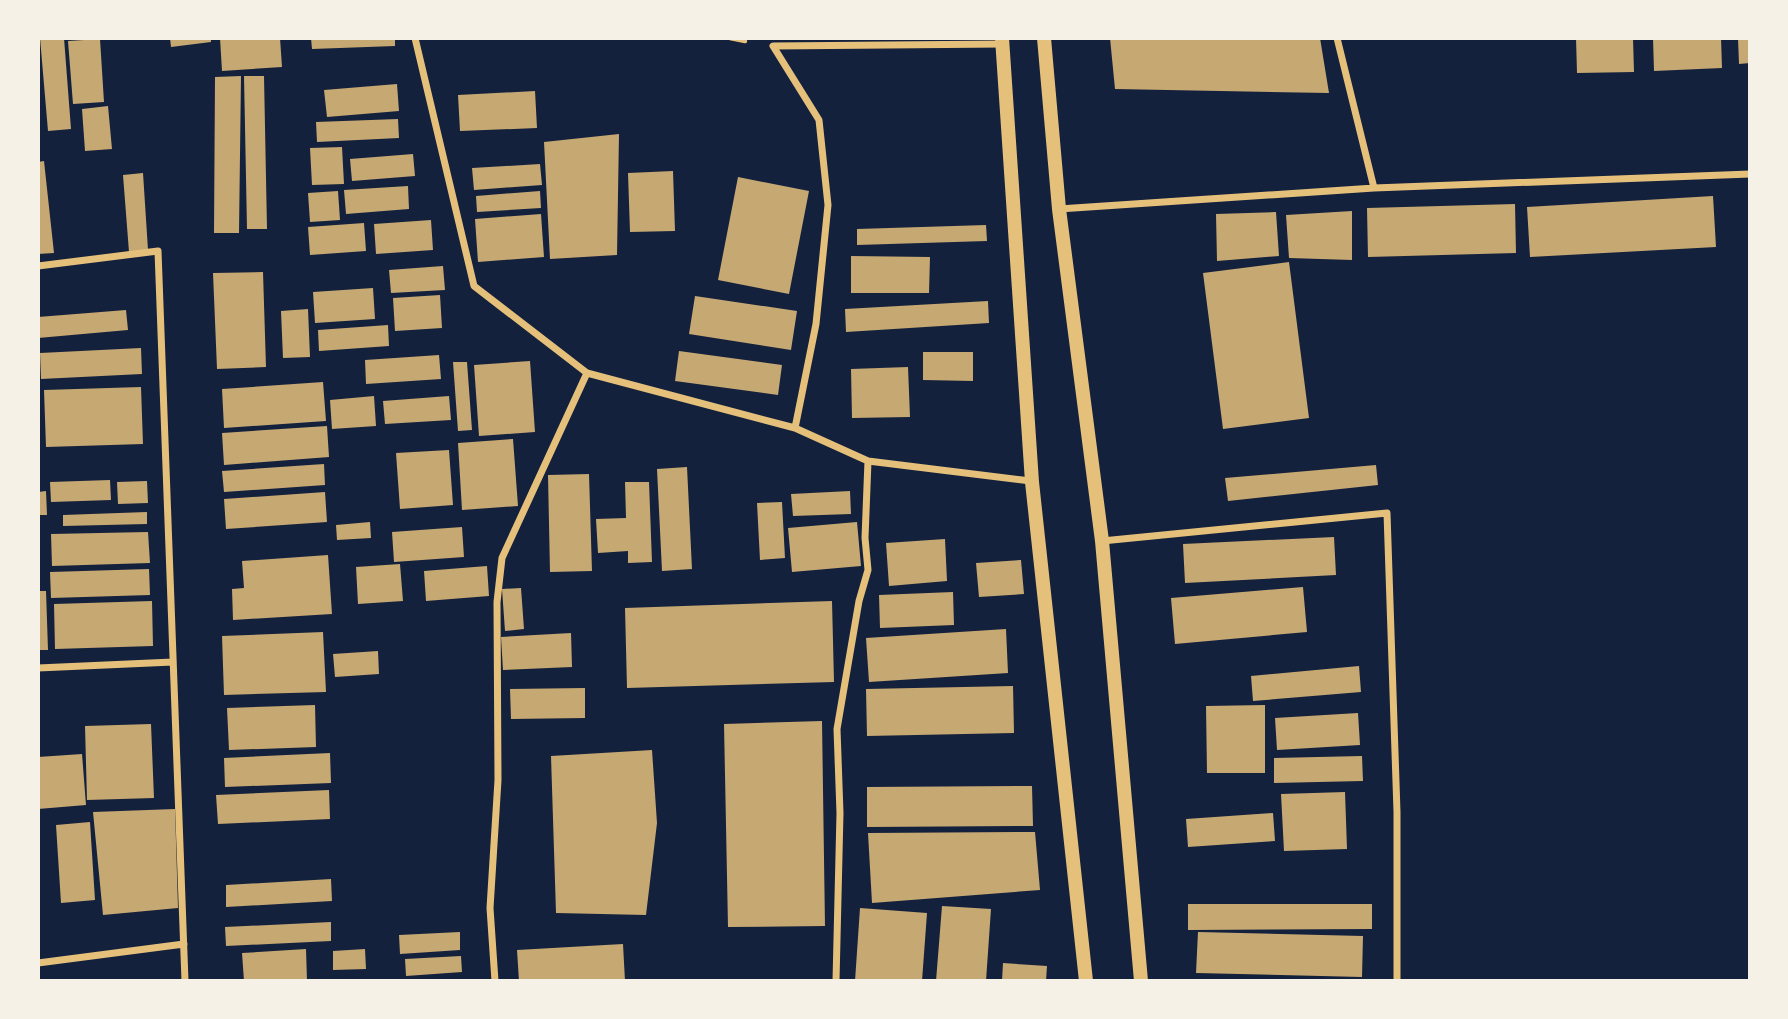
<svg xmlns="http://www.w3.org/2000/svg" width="1788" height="1019" font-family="'IBM Plex Sans',sans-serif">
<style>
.building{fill:#c6a872}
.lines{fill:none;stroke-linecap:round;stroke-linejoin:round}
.path{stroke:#e5c07b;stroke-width:4.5}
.minor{stroke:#e5c07b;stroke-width:7}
.secondary{stroke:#e5c07b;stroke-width:14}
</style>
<rect width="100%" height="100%" fill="#14213d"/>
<!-- building -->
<path class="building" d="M 40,38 L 64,38 L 71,129 L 48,131 Z
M 170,38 L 211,38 L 211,42 L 171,47 Z
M 220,38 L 280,38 L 282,67 L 222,71 Z
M 311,38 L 395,38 L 395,46 L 312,49 Z
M 1110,38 L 1320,38 L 1329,93 L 1115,89 Z
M 1576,38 L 1633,38 L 1634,72 L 1577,73 Z
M 1653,38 L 1721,38 L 1722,68 L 1654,71 Z
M 1738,38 L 1750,38 L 1750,63 L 1739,64 Z
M 100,39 L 104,102 L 73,104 L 68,41 Z
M 241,76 L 239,233 L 214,233 L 215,77 Z
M 244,76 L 264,76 L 267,229 L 247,229 Z
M 397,84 L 399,111 L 327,117 L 324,90 Z
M 535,91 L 537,128 L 460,131 L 458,95 Z
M 108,106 L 112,149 L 85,151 L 82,109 Z
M 398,119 L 399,138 L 317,142 L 316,122 Z
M 619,134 L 617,255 L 550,259 L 544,142 Z
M 342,147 L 344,184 L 312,185 L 310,148 Z
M 413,154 L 415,176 L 352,181 L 350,159 Z
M 44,161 L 54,253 L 38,254 L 38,162 Z
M 540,164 L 542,185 L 474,190 L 472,168 Z
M 673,171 L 675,231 L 630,232 L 628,173 Z
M 143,173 L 148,250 L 129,252 L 123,175 Z
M 738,177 L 809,191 L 789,294 L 718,280 Z
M 408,186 L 409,209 L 346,214 L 344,190 Z
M 338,191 L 340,220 L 310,222 L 308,193 Z
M 540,191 L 541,208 L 477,212 L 476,196 Z
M 1713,196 L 1716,247 L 1530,257 L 1527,207 Z
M 1515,204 L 1516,253 L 1368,257 L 1367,208 Z
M 1352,211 L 1352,260 L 1289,258 L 1286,215 Z
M 1276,212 L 1279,256 L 1217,261 L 1216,214 Z
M 541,214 L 544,257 L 478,262 L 475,219 Z
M 431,220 L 433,250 L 376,254 L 374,224 Z
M 364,223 L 366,251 L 310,255 L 308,227 Z
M 986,225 L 987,241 L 857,245 L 857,229 Z
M 851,256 L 930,257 L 929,293 L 851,293 Z
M 1289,262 L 1309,418 L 1223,429 L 1203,273 Z
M 443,266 L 445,290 L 391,293 L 389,270 Z
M 263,272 L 266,367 L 217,369 L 213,273 Z
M 373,288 L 375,319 L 315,323 L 313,292 Z
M 440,295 L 442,328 L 395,331 L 393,298 Z
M 695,296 L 797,311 L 791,350 L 689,334 Z
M 988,301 L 989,323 L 846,332 L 845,309 Z
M 308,309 L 310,357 L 283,358 L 281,311 Z
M 126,310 L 128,330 L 38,338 L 38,317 Z
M 388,325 L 389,346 L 319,351 L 318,330 Z
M 141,348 L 142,374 L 41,379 L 40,353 Z
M 679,351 L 782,365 L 778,395 L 675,381 Z
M 923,352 L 973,352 L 973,381 L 923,380 Z
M 439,355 L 441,379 L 366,384 L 365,360 Z
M 530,361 L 535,432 L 479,436 L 474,365 Z
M 453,362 L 467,362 L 472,430 L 458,431 Z
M 908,367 L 910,417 L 852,418 L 851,369 Z
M 323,382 L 326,421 L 224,428 L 222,389 Z
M 141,387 L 143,444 L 46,447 L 44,390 Z
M 374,396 L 376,426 L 332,429 L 330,400 Z
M 449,396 L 451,420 L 385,424 L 383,401 Z
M 327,426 L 329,457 L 224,465 L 222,433 Z
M 513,439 L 518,506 L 462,510 L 458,443 Z
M 449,450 L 453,505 L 400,509 L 396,453 Z
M 324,464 L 325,485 L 224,492 L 222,471 Z
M 1376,465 L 1378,485 L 1228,501 L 1225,478 Z
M 687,467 L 692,569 L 662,571 L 657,469 Z
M 589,474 L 592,571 L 550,572 L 548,475 Z
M 110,480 L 111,500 L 51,502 L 50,482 Z
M 147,481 L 148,503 L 118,504 L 117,482 Z
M 625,482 L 649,482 L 652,562 L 628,563 L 628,551 L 598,553 L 596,519 L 626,518 Z
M 46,491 L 47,515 L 38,515 L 38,492 Z
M 850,491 L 851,514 L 793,516 L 791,494 Z
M 325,492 L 327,522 L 226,529 L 224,499 Z
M 782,502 L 785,558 L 760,560 L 757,503 Z
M 147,512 L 147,524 L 63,526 L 63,515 Z
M 370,522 L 371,538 L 337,540 L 336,525 Z
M 857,522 L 861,566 L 792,572 L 788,528 Z
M 462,527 L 464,557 L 394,562 L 392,532 Z
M 148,532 L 150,563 L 52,566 L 51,534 Z
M 1334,537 L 1336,575 L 1185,583 L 1183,544 Z
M 945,539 L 947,581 L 889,586 L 886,543 Z
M 328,555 L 332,614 L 233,620 L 232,589 L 244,588 L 242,561 Z
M 1021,560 L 1024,594 L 979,597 L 976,563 Z
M 400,564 L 403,601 L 358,604 L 356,567 Z
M 487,566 L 489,596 L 426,601 L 424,571 Z
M 149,569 L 150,595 L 51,598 L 50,572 Z
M 1303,587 L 1307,632 L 1175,644 L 1171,598 Z
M 521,588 L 524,629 L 505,631 L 502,589 Z
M 38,591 L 46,591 L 48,650 L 38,650 Z
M 953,592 L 954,625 L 880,628 L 879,595 Z
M 152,601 L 153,646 L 55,649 L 54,604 Z
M 832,601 L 834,682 L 627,688 L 625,608 Z
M 1006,629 L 1008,673 L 869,682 L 866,638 Z
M 323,632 L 326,692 L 224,695 L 222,636 Z
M 571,633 L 572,667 L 503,670 L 501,637 Z
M 378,651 L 379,674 L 335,677 L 333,654 Z
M 1359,666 L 1361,692 L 1253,701 L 1251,676 Z
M 1013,686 L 1014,733 L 867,736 L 866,689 Z
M 585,688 L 585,718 L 511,719 L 510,689 Z
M 315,705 L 316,747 L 229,750 L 227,708 Z
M 1265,705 L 1265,773 L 1207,773 L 1206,706 Z
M 1358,713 L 1360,745 L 1277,750 L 1275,718 Z
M 822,721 L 825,926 L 728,927 L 724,724 Z
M 151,724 L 154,798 L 87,800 L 85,726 Z
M 652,750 L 657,823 L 646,915 L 556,913 L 551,756 Z
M 330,753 L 331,783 L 225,787 L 224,758 Z
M 82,754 L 86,805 L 38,809 L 38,757 Z
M 1362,756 L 1363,781 L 1274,783 L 1274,758 Z
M 1032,786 L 1033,826 L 867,827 L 867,787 Z
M 329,790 L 330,819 L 218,824 L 216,795 Z
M 1345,792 L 1347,849 L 1284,851 L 1281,794 Z
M 175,809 L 178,908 L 103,915 L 93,812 Z
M 1273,813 L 1275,841 L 1188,847 L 1186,819 Z
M 90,822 L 95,900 L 61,903 L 56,825 Z
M 1035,832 L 1040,890 L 872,903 L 868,833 Z
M 331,879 L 332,901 L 226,907 L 226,885 Z
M 1188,904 L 1372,904 L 1372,929 L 1188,930 Z
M 942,906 L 991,909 L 986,981 L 936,981 Z
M 860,908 L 927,913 L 922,981 L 855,981 Z
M 331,922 L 331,941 L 226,946 L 225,927 Z
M 460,932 L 460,950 L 400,954 L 399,935 Z
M 1198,932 L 1363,936 L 1362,977 L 1196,973 Z
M 623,944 L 625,981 L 519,981 L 517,950 Z
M 306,949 L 307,981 L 244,981 L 242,953 Z
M 365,949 L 366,969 L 333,970 L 333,951 Z
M 461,956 L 462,972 L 406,976 L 405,959 Z
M 1003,963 L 1047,966 L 1046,981 L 1002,981 Z"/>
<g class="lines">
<!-- path -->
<path class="path" d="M 730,38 L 745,41"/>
<!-- minor -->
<path class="minor" d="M 415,38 L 474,286 L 587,373 L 795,428 L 868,461 L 1031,481
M 1337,38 L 1374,188
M 1059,209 L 1374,188 L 1750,174
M 38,266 L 158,251 L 185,981
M 795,428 L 816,324 L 828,205 L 819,120 L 773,46 L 1002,44
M 1102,541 L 1387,513 L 1397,812 L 1397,981
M 38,668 L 173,662
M 38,963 L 184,944
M 495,981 L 490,908 L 498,780 L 497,602 L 502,558 L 587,373
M 836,981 L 840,813 L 837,729 L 859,601 L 868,570 L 865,538 L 868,461"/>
<!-- secondary -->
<path class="secondary" d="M 1002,38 L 1032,482 L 1086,981
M 1044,38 L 1059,209 L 1102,541 L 1141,981"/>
</g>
<!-- border -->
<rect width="1788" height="1019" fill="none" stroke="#f6f1e7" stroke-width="80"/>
</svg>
